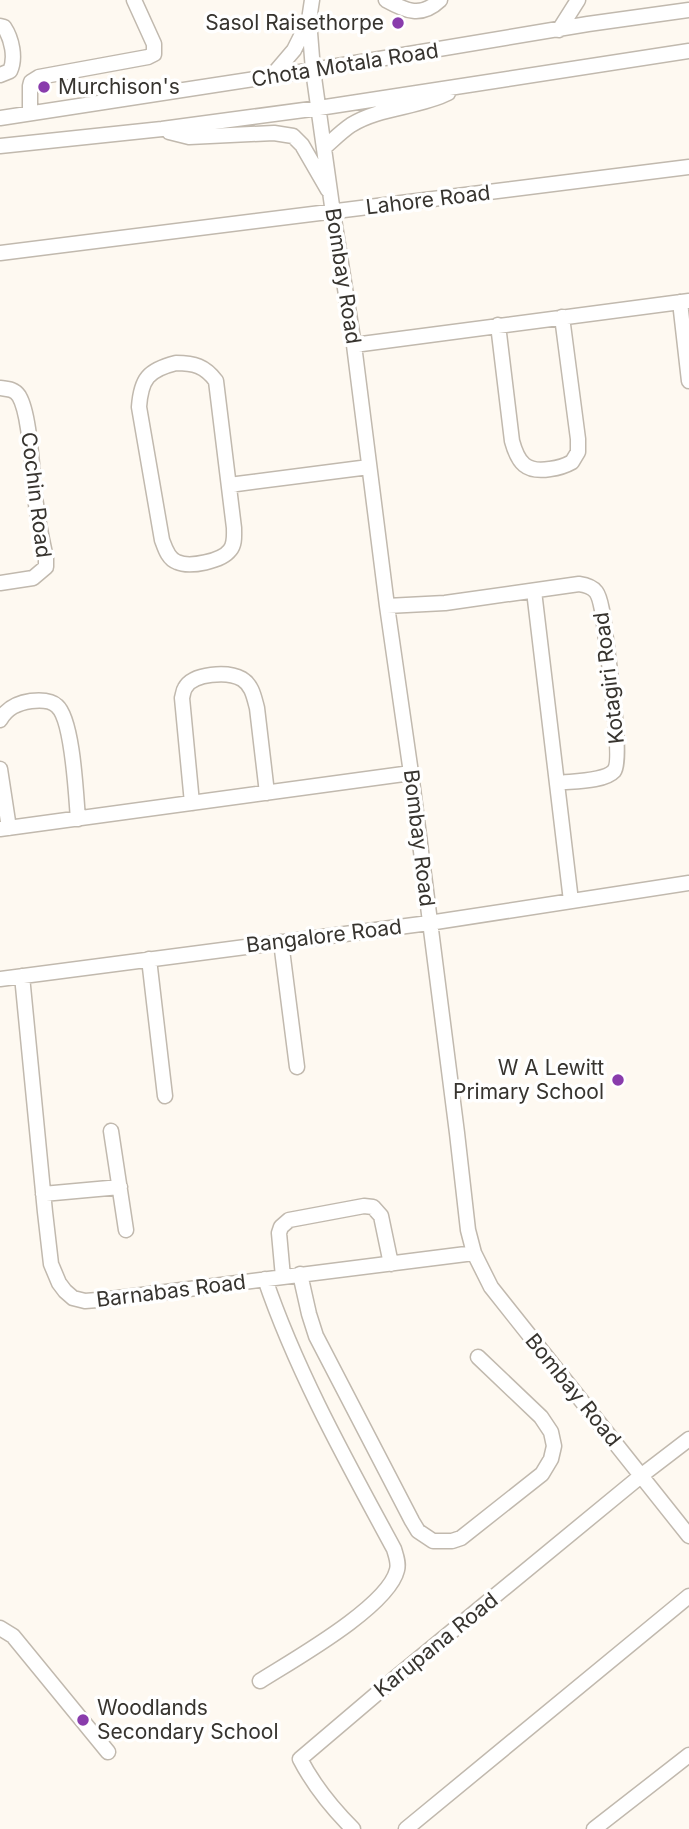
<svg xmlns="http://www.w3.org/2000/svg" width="689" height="1829" font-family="Inter,sans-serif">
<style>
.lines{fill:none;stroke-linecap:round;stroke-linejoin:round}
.minor-casing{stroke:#c1b9ae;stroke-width:17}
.minor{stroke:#fff;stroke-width:14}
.poi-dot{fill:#893cac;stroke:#fff;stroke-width:2.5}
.labels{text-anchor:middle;stroke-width:7;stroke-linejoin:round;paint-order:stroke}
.poi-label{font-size:21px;fill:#37342f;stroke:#fff;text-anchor:end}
.street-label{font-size:21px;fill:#37342f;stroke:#fff}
</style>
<rect width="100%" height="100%" fill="#fef9f1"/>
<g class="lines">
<defs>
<path id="minor" d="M 312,0 L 309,20 L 313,70 L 333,213 L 354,345 L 387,606 L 411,773 L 457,1133 L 468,1230 L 474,1253 L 491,1287 L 689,1536
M 386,0 C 406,11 421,18 440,0
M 0,26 L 4,27 C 12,39 16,58 10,71 L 0,75
M 559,30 L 578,0
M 271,77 L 294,50 L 309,20
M 30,113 L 30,86 L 31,82 L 39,77 L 148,57 L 154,54 L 154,44 L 134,0
M 0,118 L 313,70 L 588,24 L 689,10
M 169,132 L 189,137 L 274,133 L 293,136 L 302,145 L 328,190
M 0,146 L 162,129 L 319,108 L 689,51
M 325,147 C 333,140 342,131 351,125 C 380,107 418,108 448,93
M 0,253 L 689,167
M 680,302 L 689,381
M 498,325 L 512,441 C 518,463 526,473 550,469 C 558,468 565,466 572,462 L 578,452 L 578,439 L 562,317
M 354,345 L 689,301
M 176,363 C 194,363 205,366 216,381 L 234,528 C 234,536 235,544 230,550 C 222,561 190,568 177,562 C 168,559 165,548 162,540 L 139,407 C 141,379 148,370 176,363 Z
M 0,388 C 8,389 14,389 19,396 C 31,416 32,479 36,504 C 38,522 42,540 46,558 L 46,567 L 33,578 L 0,583
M 229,485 L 369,467
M 534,591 L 571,901
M 387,606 L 445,603 L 579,584 C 600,587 599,597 603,615 C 605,637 624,759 614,771 C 604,782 571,781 557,783
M 0,720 C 7,708 17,703 31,701 C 40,700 51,700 57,706 C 73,720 76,796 78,819
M 0,769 L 9,828
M 192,803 L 182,698 C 183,695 183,691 185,688 C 193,673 228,671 242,679 C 252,685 254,697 257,708 L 267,793
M 0,829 L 411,773
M 281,942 L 297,1067
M 149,959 L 165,1096
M 22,976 L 45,1212 L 51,1264 L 59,1283 L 65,1291 L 73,1298 L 85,1301 L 110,1299 L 474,1253
M 0,979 L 429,923 L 689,883
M 111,1131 L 126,1230
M 43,1194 L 120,1187
M 300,1274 L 309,1314 L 316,1336 L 412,1521 L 418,1531 L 433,1541 L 452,1541 L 461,1538 L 542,1474 L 551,1459 L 554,1446 L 551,1432 L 541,1417 L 478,1357
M 283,1277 L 279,1233 L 281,1227 L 289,1220 L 364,1206 L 373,1207 L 381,1216 L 391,1264
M 0,1628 L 13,1636 L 108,1752
M 260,1681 C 293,1660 388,1607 397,1570 C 399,1563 396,1556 394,1549 C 347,1462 297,1373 265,1279
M 353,1829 C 333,1809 313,1784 300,1759 L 400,1674 L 642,1475 L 689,1439
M 406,1829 L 689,1596
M 594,1829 L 689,1755"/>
</defs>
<!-- minor casing -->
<use href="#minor" class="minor-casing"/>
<!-- minor -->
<use href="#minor" class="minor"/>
</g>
<!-- markers -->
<g class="poi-dot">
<circle cx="398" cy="23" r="7"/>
<circle cx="44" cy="87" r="7"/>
<circle cx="618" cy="1080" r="7"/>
<circle cx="83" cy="1720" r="7"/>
</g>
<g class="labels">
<!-- poi labels -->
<g class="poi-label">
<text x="384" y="30">Sasol Raisethorpe</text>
<text x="58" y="94" text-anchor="start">Murchison's</text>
<text x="604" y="1075">W A Lewitt<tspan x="604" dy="24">Primary School</tspan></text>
<text x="97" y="1715" text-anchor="start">Woodlands<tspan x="97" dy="24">Secondary School</tspan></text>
</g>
<!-- street labels -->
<g class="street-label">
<text transform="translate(345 65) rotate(-9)" y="7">Chota Motala Road</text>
<text transform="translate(428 200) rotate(-7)" y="7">Lahore Road</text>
<text transform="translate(343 276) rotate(81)" y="7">Bombay Road</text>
<text transform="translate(36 495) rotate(83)" y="7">Cochin Road</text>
<text transform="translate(609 678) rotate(-97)" y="7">Kotagiri Road</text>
<text transform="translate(419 838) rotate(83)" y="7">Bombay Road</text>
<text transform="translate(324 936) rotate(-7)" y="7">Bangalore Road</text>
<text transform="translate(171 1291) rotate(-7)" y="7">Barnabas Road</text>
<text transform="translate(573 1390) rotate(51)" y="7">Bombay Road</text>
<text transform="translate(436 1645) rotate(-39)" y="7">Karupana Road</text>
</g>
</g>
</svg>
